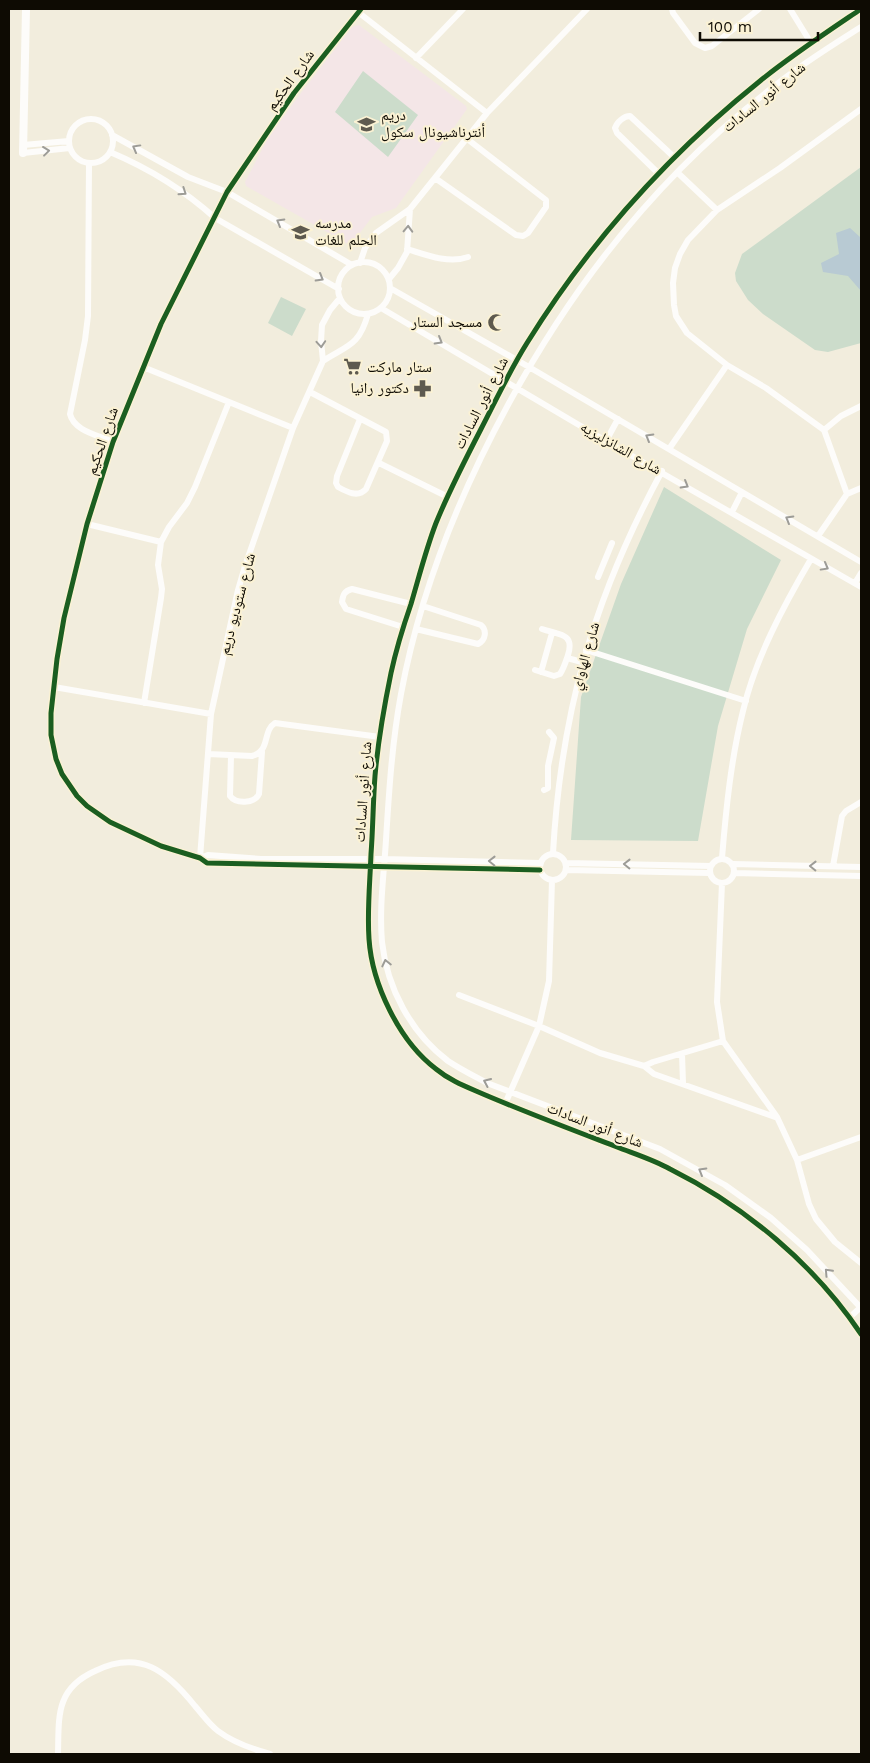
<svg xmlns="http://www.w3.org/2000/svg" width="870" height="1763" font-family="'Work Sans','Noto Naskh Arabic',sans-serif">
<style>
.education{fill:#f4e6e7}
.green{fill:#ccdccb}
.water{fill:#b8cad3}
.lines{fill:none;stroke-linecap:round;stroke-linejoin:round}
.minor{stroke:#fdfcfa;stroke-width:6}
.tertiary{stroke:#fdfcfa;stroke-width:8}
.cycleway-casing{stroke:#fbf2d4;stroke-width:8}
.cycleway{stroke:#1b5e20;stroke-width:5}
.oneway{stroke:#9d9c97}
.labels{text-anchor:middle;stroke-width:4;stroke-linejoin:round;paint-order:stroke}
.street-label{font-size:15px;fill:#0e0b03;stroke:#fbf2d4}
.poi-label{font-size:15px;fill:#0e0b03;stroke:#fbf2d4;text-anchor:start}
</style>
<rect width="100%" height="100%" fill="#f2eddd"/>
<!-- education -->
<path class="education" d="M 359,25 L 466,106 L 467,109 L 396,208 L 372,217 L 353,242 L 348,244 L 246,186 L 245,182 L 268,138 L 301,93 L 352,27 Z"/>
<!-- green -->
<path class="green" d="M 363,71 L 418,115 L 388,157 L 335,112 Z
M 861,167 L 861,343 L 828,352 L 815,350 L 763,314 L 748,300 L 736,281 L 735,273 L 742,254 Z
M 281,297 L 306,309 L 292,336 L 268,323 Z
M 664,487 L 781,560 L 747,629 L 718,726 L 698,841 L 571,840 L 581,697 L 621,584 Z"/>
<!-- water -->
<path class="water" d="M 850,228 L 860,237 L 861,291 L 848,276 L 823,272 L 821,263 L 839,254 L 836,233 Z"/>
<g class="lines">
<!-- minor -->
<path class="minor" d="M 361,9 L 294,93 L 227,192 L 161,324 L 113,442 L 87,524 L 64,618 L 57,659 L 51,713 L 51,735 L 56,759 L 62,774 L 77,796 L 87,806 L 110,822 L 161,846 L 200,858 L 207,863 L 540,870
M 672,9 L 673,13 L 695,43 L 705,48 L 712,46 L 759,9
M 790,9 L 811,43
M 861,9 C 827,32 792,55 760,81 C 669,154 589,243 527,343 C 510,370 496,400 481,429 C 465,460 449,491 436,523 C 426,549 419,577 411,604 C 403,627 396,650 391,673 C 384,707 378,741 375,776 C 373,802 373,828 371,854 C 370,882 367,911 369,939 C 372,984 399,1041 436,1069 C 448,1079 462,1085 476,1091 C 522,1111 570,1129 617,1147 C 635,1154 654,1160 670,1169 C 746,1207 814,1264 861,1334
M 358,12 L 487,113
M 861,27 C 831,46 800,65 772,88 C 662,172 575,282 509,403 C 459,495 420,591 401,694 C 392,743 389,791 386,840 C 384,873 379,908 382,942 C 387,988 411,1033 448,1061 C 460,1069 474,1076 487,1083 L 660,1149 L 725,1185 L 771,1218 L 807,1250 L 861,1308
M 416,58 L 463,9
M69 141a22 22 0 1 1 44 0a22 22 0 1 1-44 0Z
M 112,135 L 188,177 L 227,192 L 352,265
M 23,145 L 69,141
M 110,152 C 148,168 184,190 215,218 L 339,289
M 23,153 L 70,148
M 89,163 L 88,316 L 85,340 L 70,414 C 74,431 98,435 113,442
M 678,173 L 717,210
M 659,174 L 617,133 L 615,128 C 617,122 624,116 630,116 L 675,158
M 435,178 L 516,235 L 523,236 L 528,233 L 546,207 L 546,200 L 466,138
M 407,249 C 426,255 449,264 468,257
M338 288a26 26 0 1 1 52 0a26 26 0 1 1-52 0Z
M 360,263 L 365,248 L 376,233 L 410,209 L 487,113 L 587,9
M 389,279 L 398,268 L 407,252 L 410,209
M 390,288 L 529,367 L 861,562
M 381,308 L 606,441 L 861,587
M 323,361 C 348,345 359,346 368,314
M 143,367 L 293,428
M 310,392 L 386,432 L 387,441 L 366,489 C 358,498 347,492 338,487 L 336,483 L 337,476 L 360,419
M 824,430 L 841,416 L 861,406
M 606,441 L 618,419
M 669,449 L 727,365
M 379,463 L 448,497
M 847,494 L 861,488
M 732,512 L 742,492
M 87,524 L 161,542
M 818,536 L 847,494 L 824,430 L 766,388 L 727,365 L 687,333 L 676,316 L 674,305 L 673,283 L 675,268 L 680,254 L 688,240 L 717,210 L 780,168 L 861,109
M 598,577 L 612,543
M 855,583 L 861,573
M 403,627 L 346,609 L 342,602 C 343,595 344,591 352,589 L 411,604
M 416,629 L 478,644 C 486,640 487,630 481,625 L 423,606
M 586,650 L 746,701
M 567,658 L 582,662
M 535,670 L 554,676 L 560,674 C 564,668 566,661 568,655 C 575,633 559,635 542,629
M 541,672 L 552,633
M 54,687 L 211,714
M 144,703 L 161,598 L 162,589 L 158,565 L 161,542 L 169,527 L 187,503 L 195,487 L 229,402
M 208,754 L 252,756 C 271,751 262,731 275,723 L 380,737
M 231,756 L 230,796 C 236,804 254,804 259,794 L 262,752
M 544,790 L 548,788 L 548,766 L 554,738 L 549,732
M 553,853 C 561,711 594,597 662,471
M540 867a13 13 0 1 1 26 0a13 13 0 1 1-26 0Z
M 200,858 L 211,714 L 238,590 L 245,566 L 293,428 L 323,361 L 321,341 L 322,325 L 330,310 L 340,298
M 200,858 L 208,855 L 261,859 L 384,859 L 541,863
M 722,858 C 726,809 731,759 743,711 C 755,659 784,605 811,559
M710 871a12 12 0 1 1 24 0a12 12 0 1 1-24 0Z
M 566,863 L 711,866
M 733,864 L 861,867
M 833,866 L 842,816 L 846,811 L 861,802
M 566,870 L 710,873
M 734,873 L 861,876
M 722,883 L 717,1002 L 723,1041 L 777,1117 L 797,1160 L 809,1204 L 816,1219 L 835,1242 L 861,1263
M 459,995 L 539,1026 L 600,1053 L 644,1066 L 654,1074 L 775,1117
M 682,1054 L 683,1083
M 644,1066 L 653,1062 L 723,1041
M 505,1104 L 539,1026 L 549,981 L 552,880
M 797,1160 L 861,1137
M 850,1317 L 861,1307
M 58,1754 C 59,1717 55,1689 95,1671 C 140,1649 167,1671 195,1706 C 203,1715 209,1724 218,1731 C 234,1743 252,1749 270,1754"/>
<!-- tertiary -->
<path class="tertiary" d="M 23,153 L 26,9"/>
<defs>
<path id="cycleway" d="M 361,9 L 294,93 L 227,192 L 161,324 L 113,442 L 87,524 L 64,618 L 57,659 L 51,713 L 51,735 L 56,759 L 62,774 L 77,796 L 87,806 L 110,822 L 161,846 L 200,858 L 207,863 L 540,870
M 861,9 C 827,32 792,55 760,81 C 669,154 589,243 527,343 C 510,370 496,400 481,429 C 465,460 449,491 436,523 C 426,549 419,577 411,604 C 403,627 396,650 391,673 C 384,707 378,741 375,776 C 373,802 373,828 371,854 C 370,882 367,911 369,939 C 372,984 399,1041 436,1069 C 448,1079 462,1085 476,1091 C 522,1111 570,1129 617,1147 C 635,1154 654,1160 670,1169 C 746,1207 814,1264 861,1334"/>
</defs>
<!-- cycleway casing -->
<use href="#cycleway" class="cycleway-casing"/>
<!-- cycleway -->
<use href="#cycleway" class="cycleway"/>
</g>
<!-- one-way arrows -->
<defs><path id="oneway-chevron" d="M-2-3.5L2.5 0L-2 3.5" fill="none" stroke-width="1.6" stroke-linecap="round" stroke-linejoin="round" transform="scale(1.25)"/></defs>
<g class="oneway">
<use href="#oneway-chevron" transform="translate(136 148) rotate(-151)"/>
<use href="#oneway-chevron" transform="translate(46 151) rotate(-7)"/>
<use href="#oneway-chevron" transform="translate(183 192) rotate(34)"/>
<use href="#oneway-chevron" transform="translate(280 222) rotate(-150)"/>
<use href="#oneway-chevron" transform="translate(408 229) rotate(-88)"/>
<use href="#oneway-chevron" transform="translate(320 278) rotate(30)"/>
<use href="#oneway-chevron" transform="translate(439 341) rotate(30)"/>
<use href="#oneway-chevron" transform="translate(321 344) rotate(86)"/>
<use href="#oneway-chevron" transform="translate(649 437) rotate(-150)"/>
<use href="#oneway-chevron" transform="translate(685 485) rotate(30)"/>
<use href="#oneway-chevron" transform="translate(789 519) rotate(-150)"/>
<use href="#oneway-chevron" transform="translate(825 567) rotate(29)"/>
<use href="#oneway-chevron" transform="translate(492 861) rotate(-179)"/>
<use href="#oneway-chevron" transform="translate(627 864) rotate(-179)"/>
<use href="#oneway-chevron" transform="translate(813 866) rotate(-179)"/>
<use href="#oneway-chevron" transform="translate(386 963) rotate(-103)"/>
<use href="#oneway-chevron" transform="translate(487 1082) rotate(-156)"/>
<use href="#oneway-chevron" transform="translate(702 1171) rotate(-150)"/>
<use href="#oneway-chevron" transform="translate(828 1272) rotate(-133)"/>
</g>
<!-- icons -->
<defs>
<symbol id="school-bare" viewBox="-9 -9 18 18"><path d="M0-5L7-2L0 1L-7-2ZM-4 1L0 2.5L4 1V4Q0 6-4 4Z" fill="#5e5a4f" stroke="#fbf2d4" stroke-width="2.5" paint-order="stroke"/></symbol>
<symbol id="mosque-bare" viewBox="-9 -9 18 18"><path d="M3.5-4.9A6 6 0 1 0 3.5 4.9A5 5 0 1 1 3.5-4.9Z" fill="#5e5a4f" stroke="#fbf2d4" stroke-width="2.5" paint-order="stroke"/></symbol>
<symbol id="supermarket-bare" viewBox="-9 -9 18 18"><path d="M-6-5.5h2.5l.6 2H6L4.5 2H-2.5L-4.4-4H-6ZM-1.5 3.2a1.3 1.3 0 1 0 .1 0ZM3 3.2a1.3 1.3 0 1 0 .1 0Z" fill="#5e5a4f" stroke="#fbf2d4" stroke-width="2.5" paint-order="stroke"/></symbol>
<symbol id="pharmacy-bare" viewBox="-9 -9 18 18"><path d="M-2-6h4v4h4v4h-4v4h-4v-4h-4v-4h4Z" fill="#5e5a4f" stroke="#fbf2d4" stroke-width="2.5" paint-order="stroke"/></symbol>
</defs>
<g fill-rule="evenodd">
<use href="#school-bare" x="354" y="112" width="25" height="25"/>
<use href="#school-bare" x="288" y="220" width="25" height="25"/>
<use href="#mosque-bare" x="484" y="310" width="25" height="25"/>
<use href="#supermarket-bare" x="340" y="354" width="25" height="25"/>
<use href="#pharmacy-bare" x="410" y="376" width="25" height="25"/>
</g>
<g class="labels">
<!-- street labels -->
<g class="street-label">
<text transform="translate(290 80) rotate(-54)" y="5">شارع الحكيم</text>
<text transform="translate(764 97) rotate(-39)" y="5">شارع أنور السادات</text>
<text transform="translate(481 403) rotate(-63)" y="5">شارع أنور السادات</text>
<text transform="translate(102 441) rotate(-71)" y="5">شارع الحكيم</text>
<text transform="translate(621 448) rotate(30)" y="5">شارع الشانزليزيه</text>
<text transform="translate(237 604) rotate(-75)" y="5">شارع ستوديو دريم</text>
<text transform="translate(585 656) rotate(-74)" y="5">شارع الهاواي</text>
<text transform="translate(363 792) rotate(-86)" y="5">شارع أنور السادات</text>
<text transform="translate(595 1125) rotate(21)" y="5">شارع أنور السادات</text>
</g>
<!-- poi labels -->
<g class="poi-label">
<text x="381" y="120">دريم<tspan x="381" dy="17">أنترناشيونال سكول</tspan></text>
<text x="315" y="228">مدرسه<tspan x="315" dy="17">الحلم للغات</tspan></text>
<text x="482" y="327" text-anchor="end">مسجد الستار</text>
<text x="367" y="372">ستار ماركت</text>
<text x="409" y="393" text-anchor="end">دكتور رانيا</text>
</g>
</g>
<!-- border -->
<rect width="870" height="1763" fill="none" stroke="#0e0b03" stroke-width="20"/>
<!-- scale -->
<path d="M700 32v8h118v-8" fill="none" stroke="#0e0b03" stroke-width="2.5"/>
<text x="708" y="32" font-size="15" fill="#0e0b03" stroke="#fbf2d4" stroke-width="4" paint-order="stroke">100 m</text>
</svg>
